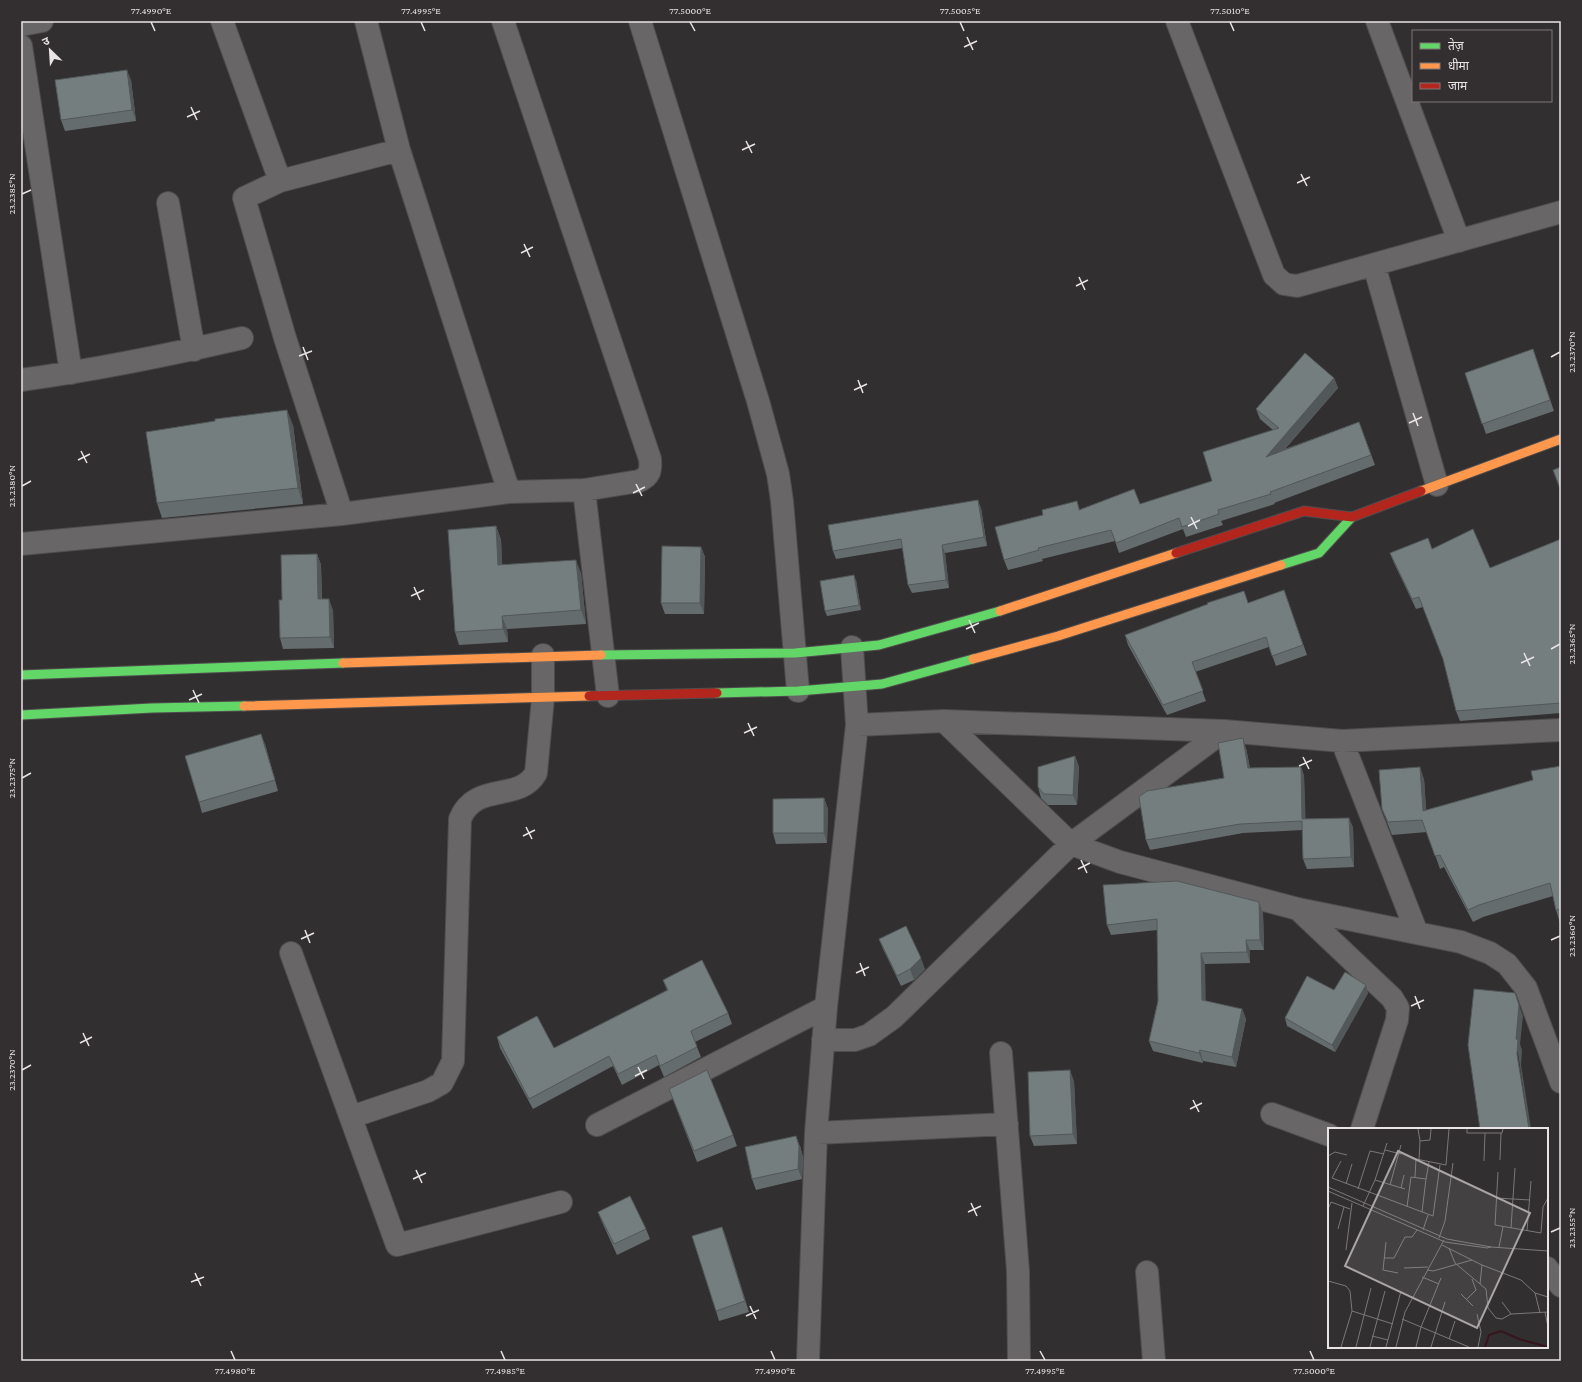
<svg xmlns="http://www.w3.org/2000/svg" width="1582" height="1382" font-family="'Crimson Pro','Noto Sans Devanagari',serif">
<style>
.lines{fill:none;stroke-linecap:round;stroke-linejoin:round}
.street-casing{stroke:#4f4d4e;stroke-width:24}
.fast-casing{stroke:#4f4d4e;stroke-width:11}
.slow-casing{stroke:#4f4d4e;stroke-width:11}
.jam-casing{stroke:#4f4d4e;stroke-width:11}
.street{stroke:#686666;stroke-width:22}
.fast{stroke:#63d668;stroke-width:9}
.slow{stroke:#ff974d;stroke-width:9}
.jam{stroke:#b3261e;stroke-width:9}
.wall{fill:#656c6d}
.shaded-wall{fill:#525859}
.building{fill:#757e7f;stroke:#525859}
.ticks{fill:none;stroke:#e9e5e6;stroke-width:1.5}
.inset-river{fill:none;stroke:#37151d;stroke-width:2}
.inset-road{fill:none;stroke:#7b7879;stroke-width:1}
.view{fill:#a9a5a6;fill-opacity:0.15;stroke:#a9a5a6;stroke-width:2}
.inset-edge{fill:none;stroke:#e9e5e6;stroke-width:2}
.neatline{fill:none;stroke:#e9e5e6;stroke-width:1.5}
.ticks-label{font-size:10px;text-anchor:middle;fill:#e9e5e6}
</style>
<rect width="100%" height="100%" fill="#322f30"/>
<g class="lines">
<defs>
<path id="street" d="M 222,21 L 280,181
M 366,21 L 399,150
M 640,21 L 758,401 L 778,474 L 782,501 L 798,691
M 1177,21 L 1274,275 L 1284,284 L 1297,286 L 1561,212
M 1377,21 L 1459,241
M 21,25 L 42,21
M 21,46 L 71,373
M 168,203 L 194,350
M 1374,265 L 1437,485
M 21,380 C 95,370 169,355 242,338
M 584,490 L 608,696
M 342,514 L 285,338 L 244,198 L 280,181 L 399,150 L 509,492
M 21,544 L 342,514 L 509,492 L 584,490 L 639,481 C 650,476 651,471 650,459 L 503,21
M 944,721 L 1071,844 L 1120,862 L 1298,909 L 1461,942 L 1490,953 L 1507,964 L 1526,988 L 1561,1082
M 857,725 L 944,721 L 1224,731 L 1342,741 L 1561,730
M 1342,741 L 1417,933
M 1299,910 L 1392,998 L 1398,1008 L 1397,1020 L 1362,1129
M 291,953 L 397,1245 L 561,1202
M 823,1040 L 855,1040 L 869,1035 L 894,1017 L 1071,844 L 1224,731
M 1001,1053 L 1018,1271 L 1019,1361
M 1272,1114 L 1329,1135
M 351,1117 L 428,1091 L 442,1083 L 453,1061 L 460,819 C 475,781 519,803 536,773 L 543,698 L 543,655
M 597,1125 L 826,1007
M 816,1133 L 1007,1124
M 1547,1268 L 1561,1286
M 1147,1272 L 1154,1361
M 808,1361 L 816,1133 L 826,1007 L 857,725 L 852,647"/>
<path id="fast" d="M 1281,565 L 1319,553 L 1352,517
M 601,655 L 795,653 L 879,645 L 1000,611
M 21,675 L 343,663
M 717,693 L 798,691 L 882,684 L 973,659
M 21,715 L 152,708 L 244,706"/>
<path id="slow" d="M 1421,491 L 1561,439
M 1000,611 L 1176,553
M 973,659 L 1058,636 L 1281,565
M 343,663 L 601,655
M 244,706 L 589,696"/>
<path id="jam" d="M 1176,553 L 1304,511 L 1352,517 L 1421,491
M 589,696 L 717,693"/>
</defs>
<!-- street casing -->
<use href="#street" class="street-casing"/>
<!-- fast casing -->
<use href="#fast" class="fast-casing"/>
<!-- slow casing -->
<use href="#slow" class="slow-casing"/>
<!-- jam casing -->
<use href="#jam" class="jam-casing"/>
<!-- street -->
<use href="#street" class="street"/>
<!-- fast -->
<use href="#fast" class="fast"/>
<!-- slow -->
<use href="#slow" class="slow"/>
<!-- jam -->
<use href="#jam" class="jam"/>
</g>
<!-- wall -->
<path class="wall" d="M 131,80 L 136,121 L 65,131 L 61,120 Z
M 1533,349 L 1554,411 L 1486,434 L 1465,373 Z
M 1334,378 L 1338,388 L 1285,449 L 1359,422 L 1375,465 L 1274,503 L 1275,504 L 1221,521 L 1223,525 L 1186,537 L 1183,529 L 1119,553 L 1115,541 L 1042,559 L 1043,561 L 1008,570 L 1004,560 L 1043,515 L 1077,501 L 1080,510 L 1140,504 L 1212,481 L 1273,430 L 1260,419 L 1256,409 Z
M 215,421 L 293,425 L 303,504 L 162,518 L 157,503 Z
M 981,508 L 987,546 L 945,553 L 949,588 L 912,593 L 908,585 L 903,548 L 836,559 L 833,551 Z
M 496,526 L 501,540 L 502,565 L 581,573 L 586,624 L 507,629 L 508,642 L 459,645 L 455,632 Z
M 1561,539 L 1561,713 L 1460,721 L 1456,711 L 1444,661 L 1423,607 L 1416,609 L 1394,563 L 1390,553 L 1432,549 L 1490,568 Z
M 701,547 L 705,557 L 704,614 L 665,614 L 661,603 Z
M 317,554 L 321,565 L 322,599 L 333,610 L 334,648 L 283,649 L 280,638 L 282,600 Z
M 856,580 L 861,610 L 827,616 L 825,611 Z
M 1284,590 L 1307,655 L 1276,666 L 1269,647 L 1195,672 L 1206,701 L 1167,715 L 1128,645 L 1125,635 L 1249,603 Z
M 265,744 L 278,791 L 202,813 L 199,802 Z
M 1246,748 L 1250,768 L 1301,767 L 1304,776 L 1305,819 L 1353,827 L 1354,867 L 1307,869 L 1303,859 L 1302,830 L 1243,833 L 1150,850 L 1146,840 L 1224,778 Z
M 1075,756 L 1079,767 L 1077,805 L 1048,805 L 1041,798 L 1038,787 Z
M 1561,766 L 1561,922 L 1560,923 L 1556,910 L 1553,896 L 1483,917 L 1473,922 L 1444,867 L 1440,869 L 1427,832 L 1392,835 L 1382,809 L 1424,779 L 1426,810 L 1533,780 Z
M 824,798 L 828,809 L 827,843 L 776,844 L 773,833 Z
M 1259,902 L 1263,913 L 1264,950 L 1250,950 L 1250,963 L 1205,964 L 1205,1001 L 1242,1009 L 1246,1019 L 1236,1067 L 1203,1061 L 1203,1063 L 1153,1051 L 1149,1041 L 1158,1001 L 1157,930 L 1111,935 L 1107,925 Z
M 879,939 L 925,969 L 914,980 L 901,986 L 883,949 Z
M 663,980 L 728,1013 L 732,1024 L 695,1042 L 701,1057 L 664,1077 L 659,1065 L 622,1085 L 613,1066 L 533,1109 L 500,1048 L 497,1037 L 554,1048 L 667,990 Z
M 1368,993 L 1335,1052 L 1287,1026 L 1285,1018 Z
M 1074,1081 L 1077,1144 L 1034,1146 L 1030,1136 Z
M 669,1089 L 733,1135 L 737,1146 L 697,1162 Z
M 800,1146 L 803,1157 L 802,1179 L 756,1190 L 752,1179 Z
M 598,1212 L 646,1229 L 650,1239 L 617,1255 L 602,1222 Z
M 722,1227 L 749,1312 L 719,1321 L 716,1311 Z"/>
<!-- shaded-wall -->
<path class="shaded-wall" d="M 127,70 L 131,80 L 136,121 L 132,110 Z
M 1334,378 L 1338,388 L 1269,467 L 1266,457 Z
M 287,410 L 293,425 L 303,504 L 298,488 Z
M 978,500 L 981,508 L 987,546 L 984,537 Z
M 496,526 L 501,540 L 503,579 L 498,565 Z
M 942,545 L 945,553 L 949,588 L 946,580 Z
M 701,547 L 705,557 L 704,614 L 700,603 Z
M 317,554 L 321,565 L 322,610 L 318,599 Z
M 576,560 L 581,573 L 586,624 L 581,610 Z
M 854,575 L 856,580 L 861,610 L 859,605 Z
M 329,599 L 333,610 L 334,648 L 330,637 Z
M 502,616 L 507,629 L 508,642 L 503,629 Z
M 261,734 L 265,744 L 278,791 L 275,780 Z
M 1243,738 L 1246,748 L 1252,778 L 1248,768 Z
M 1075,756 L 1079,767 L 1077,805 L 1073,795 Z
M 1301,767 L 1304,776 L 1306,829 L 1302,819 Z
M 1420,767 L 1424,779 L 1427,823 L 1423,811 Z
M 824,798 L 828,809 L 827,843 L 824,833 Z
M 1349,818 L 1353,827 L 1354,867 L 1351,857 Z
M 1259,902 L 1263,913 L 1264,950 L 1260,940 Z
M 1246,940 L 1250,950 L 1250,963 L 1247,952 Z
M 1201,953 L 1205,964 L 1206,1011 L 1202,1000 Z
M 921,958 L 925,969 L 914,980 L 910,969 Z
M 1366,985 L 1368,993 L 1335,1052 L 1332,1045 Z
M 1519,1005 L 1523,1016 L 1520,1044 L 1522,1050 L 1521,1065 L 1531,1129 L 1529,1129 L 1516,1039 Z
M 1242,1009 L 1246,1019 L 1236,1067 L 1232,1057 Z
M 1200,1050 L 1203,1061 L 1203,1063 L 1199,1053 Z
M 1070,1070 L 1074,1081 L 1077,1144 L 1073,1134 Z
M 796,1136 L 800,1146 L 803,1157 L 802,1179 L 798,1169 Z
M 722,1227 L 726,1237 L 749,1312 L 745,1301 Z"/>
<!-- building -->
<path class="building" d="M 127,70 L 132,110 L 61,120 L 55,80 Z
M 1533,349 L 1550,400 L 1482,424 L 1465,373 Z
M 1305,353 L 1334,378 L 1266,457 L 1359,422 L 1371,455 L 1270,492 L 1271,494 L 1218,510 L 1219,514 L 1182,527 L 1179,518 L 1116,543 L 1111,530 L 1038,548 L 1039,550 L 1004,560 L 995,527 L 1043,515 L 1042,510 L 1077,501 L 1079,510 L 1134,489 L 1140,504 L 1212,481 L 1203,452 L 1279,428 L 1256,409 Z
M 287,410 L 298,488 L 157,503 L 146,432 L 215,421 L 215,419 Z
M 1561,467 L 1561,491 L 1553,470 Z
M 978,500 L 984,537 L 942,545 L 946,580 L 908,585 L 901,539 L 833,551 L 828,525 Z
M 496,526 L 498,565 L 576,560 L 581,610 L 502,616 L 503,629 L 455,632 L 448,530 Z
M 1473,529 L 1490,568 L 1561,539 L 1561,703 L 1456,711 L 1443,659 L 1419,597 L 1412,599 L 1390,553 L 1428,538 L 1432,549 Z
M 662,546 L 701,547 L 700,603 L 661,603 Z
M 317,554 L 318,599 L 329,599 L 330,637 L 280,638 L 279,600 L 282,600 L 281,555 Z
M 854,575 L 859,605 L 825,611 L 820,581 Z
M 1284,590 L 1303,645 L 1272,656 L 1266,637 L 1192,662 L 1203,691 L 1163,705 L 1125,635 L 1208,604 L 1207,603 L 1244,591 L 1248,603 Z
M 261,734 L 275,780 L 199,802 L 185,756 Z
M 1243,738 L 1248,768 L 1301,767 L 1302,819 L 1349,818 L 1351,857 L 1303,859 L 1302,821 L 1240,824 L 1146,840 L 1139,797 L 1147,791 L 1224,778 L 1218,743 Z
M 1075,756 L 1073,795 L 1044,794 L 1038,787 L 1038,767 Z
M 1561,766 L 1561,909 L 1556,910 L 1550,883 L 1479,905 L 1468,910 L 1440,855 L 1435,856 L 1422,820 L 1388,822 L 1382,809 L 1379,770 L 1420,767 L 1423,811 L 1533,780 L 1531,771 Z
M 824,798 L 824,833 L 773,833 L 773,799 Z
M 1177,881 L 1259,902 L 1260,940 L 1246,940 L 1247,952 L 1201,953 L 1202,1000 L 1242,1009 L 1232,1057 L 1200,1050 L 1199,1053 L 1149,1041 L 1158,1001 L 1157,919 L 1107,925 L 1103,885 Z
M 906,926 L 921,958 L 910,969 L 897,976 L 879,939 Z
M 702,960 L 728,1013 L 691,1031 L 697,1047 L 660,1066 L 656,1055 L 618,1074 L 609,1056 L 529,1099 L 497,1037 L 537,1016 L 554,1048 L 668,990 L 663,980 Z
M 1345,972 L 1366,985 L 1332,1045 L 1285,1018 L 1307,976 L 1334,990 Z
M 1474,989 L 1515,993 L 1519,1005 L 1516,1039 L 1518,1040 L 1517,1054 L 1529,1129 L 1480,1129 L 1468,1045 Z
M 707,1070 L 733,1135 L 694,1151 L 669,1089 Z
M 1070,1070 L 1073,1134 L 1030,1136 L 1028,1072 Z
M 796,1136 L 799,1146 L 798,1169 L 752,1179 L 745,1147 Z
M 630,1196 L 646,1229 L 614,1244 L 598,1212 Z
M 722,1227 L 745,1301 L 716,1311 L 692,1236 Z"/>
<!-- ticks -->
<path class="ticks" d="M 151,22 L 155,31M 421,22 L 425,31M 690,22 L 695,31M 960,22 L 964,31M 1230,22 L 1234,31M 967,37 L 973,50M 964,47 L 977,41M 191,107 L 197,120M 187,117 L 200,111M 746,141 L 752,153M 742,150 L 755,144M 1301,174 L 1307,186M 1297,183 L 1310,177M 22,194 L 31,190M 524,244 L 530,257M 521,253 L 533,247M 1079,277 L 1085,290M 1076,286 L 1088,280M 303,347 L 308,360M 299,356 L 312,351M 1551,357 L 1560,352M 858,380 L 863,393M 854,390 L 867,384M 1413,413 L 1418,426M 1409,423 L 1422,417M 81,451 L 87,463M 78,460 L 90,454M 636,484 L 642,496M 22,486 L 31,481M 633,493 L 645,487M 1191,517 L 1197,529M 1188,526 L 1200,520M 414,587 L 420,600M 411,596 L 424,590M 969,620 L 975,633M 966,629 L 979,623M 1551,649 L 1560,644M 1524,653 L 1530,666M 1521,663 L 1534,657M 193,690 L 199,703M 189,700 L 202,694M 748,723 L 754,736M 744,733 L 757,727M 1303,757 L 1309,769M 1299,766 L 1312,760M 22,778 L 31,773M 526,827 L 532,839M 523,836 L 535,830M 1081,860 L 1087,873M 1078,869 L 1090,863M 305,930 L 310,943M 301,939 L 314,933M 1551,940 L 1560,936M 860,963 L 865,976M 856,973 L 869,967M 1415,996 L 1420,1009M 1411,1006 L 1424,1000M 83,1033 L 89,1046M 80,1043 L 92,1037M 638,1067 L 644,1079M 22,1070 L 31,1065M 635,1076 L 647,1070M 1193,1100 L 1199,1112M 1190,1109 L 1202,1103M 416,1170 L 422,1183M 413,1179 L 426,1173M 971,1203 L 977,1216M 968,1212 L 981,1206M 1551,1232 L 1560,1228M 195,1273 L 201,1286M 191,1282 L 204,1277M 750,1306 L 756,1319M 746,1316 L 759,1310M 231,1351 L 235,1360M 501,1351 L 505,1360M 771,1351 L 775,1360M 1040,1351 L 1045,1360M 1310,1351 L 1314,1360"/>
<!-- overview -->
<g transform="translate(1328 1128)">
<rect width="220" height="220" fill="#322f30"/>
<path class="inset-river" d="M 157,219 L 161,207 L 173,203 L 191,211 L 220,219"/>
<path class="inset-road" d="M 90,1 L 92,13 L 102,12 L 103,1M 139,1 L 139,5 L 174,5 L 175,1M 57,22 L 73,26M 0,28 L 7,24 L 19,27M 83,30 L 118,37 L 121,1M 91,32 L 92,13M 172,32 L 173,5M 13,33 L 4,50 L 105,88 L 112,37M 156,33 L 157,5M 170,44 L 167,97 L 213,105 L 215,79 L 220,70M 87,49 L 88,31M 98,51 L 101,34M 47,52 L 77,61M 18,56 L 24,36M 62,57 L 73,17M 0,59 L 119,111 L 163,119 L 220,123M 73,60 L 76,47M 30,61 L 42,23 L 56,26M 0,63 L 117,114 L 159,120 L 163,119M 168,70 L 202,72M 35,78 L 47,52 L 59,15M 79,79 L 83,49 L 98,51 L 94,84M 0,81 L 3,74 L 22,81M 183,100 L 187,40M 10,101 L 16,79M 95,102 L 100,87M 199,103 L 203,53M 111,110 L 117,93 L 125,35M 58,114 L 55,142 L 70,145M 114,117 L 154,137 L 193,152 L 207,165 L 220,169M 171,119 L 175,99M 121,120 L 127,135 L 158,161 L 160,180 L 168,190 L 174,191 L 183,186 L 220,184M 18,122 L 24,75M 56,130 L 66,130 L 77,109 L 84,109 L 89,102M 76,140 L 100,139M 99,142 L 105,143 L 144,132M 94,149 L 111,156M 0,153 L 18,158 L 22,163 L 24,183 L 13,219M 152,156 L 154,137M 207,165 L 212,185M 133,166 L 145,178M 139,171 L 148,162 L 144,151M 174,174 L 183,186M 24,183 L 65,196M 217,184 L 220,199M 149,186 L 153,204 L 150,219M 74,191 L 141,219M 44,208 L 60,212M 121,211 L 127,193M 28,219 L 43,160M 42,219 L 57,163M 58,219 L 73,163M 68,219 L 77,184 L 116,112M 88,219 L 93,199 L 113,150M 103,219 L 117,174"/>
<path class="view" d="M 70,23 L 202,85 L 149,200 L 17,138 Z"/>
<rect width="220" height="220" class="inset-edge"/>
</g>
<!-- border -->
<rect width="1582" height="1382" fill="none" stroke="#332e2f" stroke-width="44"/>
<!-- legend -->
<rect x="1412" y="30" width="140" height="72" fill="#332e2f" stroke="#7c7778"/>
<rect x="1420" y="43" width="20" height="6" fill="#63d668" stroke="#7c7778"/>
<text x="1448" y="50" font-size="12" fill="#e9e5e6">तेज़</text>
<rect x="1420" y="63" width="20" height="6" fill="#ff974d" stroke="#7c7778"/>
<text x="1448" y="70" font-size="12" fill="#e9e5e6">धीमा</text>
<rect x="1420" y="83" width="20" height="6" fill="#b3261e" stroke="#7c7778"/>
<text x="1448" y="90" font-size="12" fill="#e9e5e6">जाम</text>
<!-- north arrow -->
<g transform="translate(50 50) rotate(335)" stroke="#332e2f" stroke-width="3" paint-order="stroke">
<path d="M0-3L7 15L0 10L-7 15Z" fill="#e9e5e6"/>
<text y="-6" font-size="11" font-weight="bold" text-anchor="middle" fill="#e9e5e6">उ</text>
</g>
<rect x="22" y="22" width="1538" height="1338" class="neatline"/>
<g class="ticks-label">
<text x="151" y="14">77.4990°E</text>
<text x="421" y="14">77.4995°E</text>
<text x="690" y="14">77.5000°E</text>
<text x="960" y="14">77.5005°E</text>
<text x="1230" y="14">77.5010°E</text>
<text transform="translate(11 194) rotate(-90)" y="4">23.2385°N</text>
<text transform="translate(1571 352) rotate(-90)" y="4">23.2370°N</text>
<text transform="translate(11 486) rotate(-90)" y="4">23.2380°N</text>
<text transform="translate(1571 644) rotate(-90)" y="4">23.2365°N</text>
<text transform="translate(11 778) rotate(-90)" y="4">23.2375°N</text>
<text transform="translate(1571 936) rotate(-90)" y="4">23.2360°N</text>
<text transform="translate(11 1070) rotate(-90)" y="4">23.2370°N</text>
<text transform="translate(1571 1228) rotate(-90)" y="4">23.2355°N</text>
<text x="235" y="1374">77.4980°E</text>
<text x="505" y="1374">77.4985°E</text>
<text x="775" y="1374">77.4990°E</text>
<text x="1045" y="1374">77.4995°E</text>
<text x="1314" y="1374">77.5000°E</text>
</g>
</svg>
